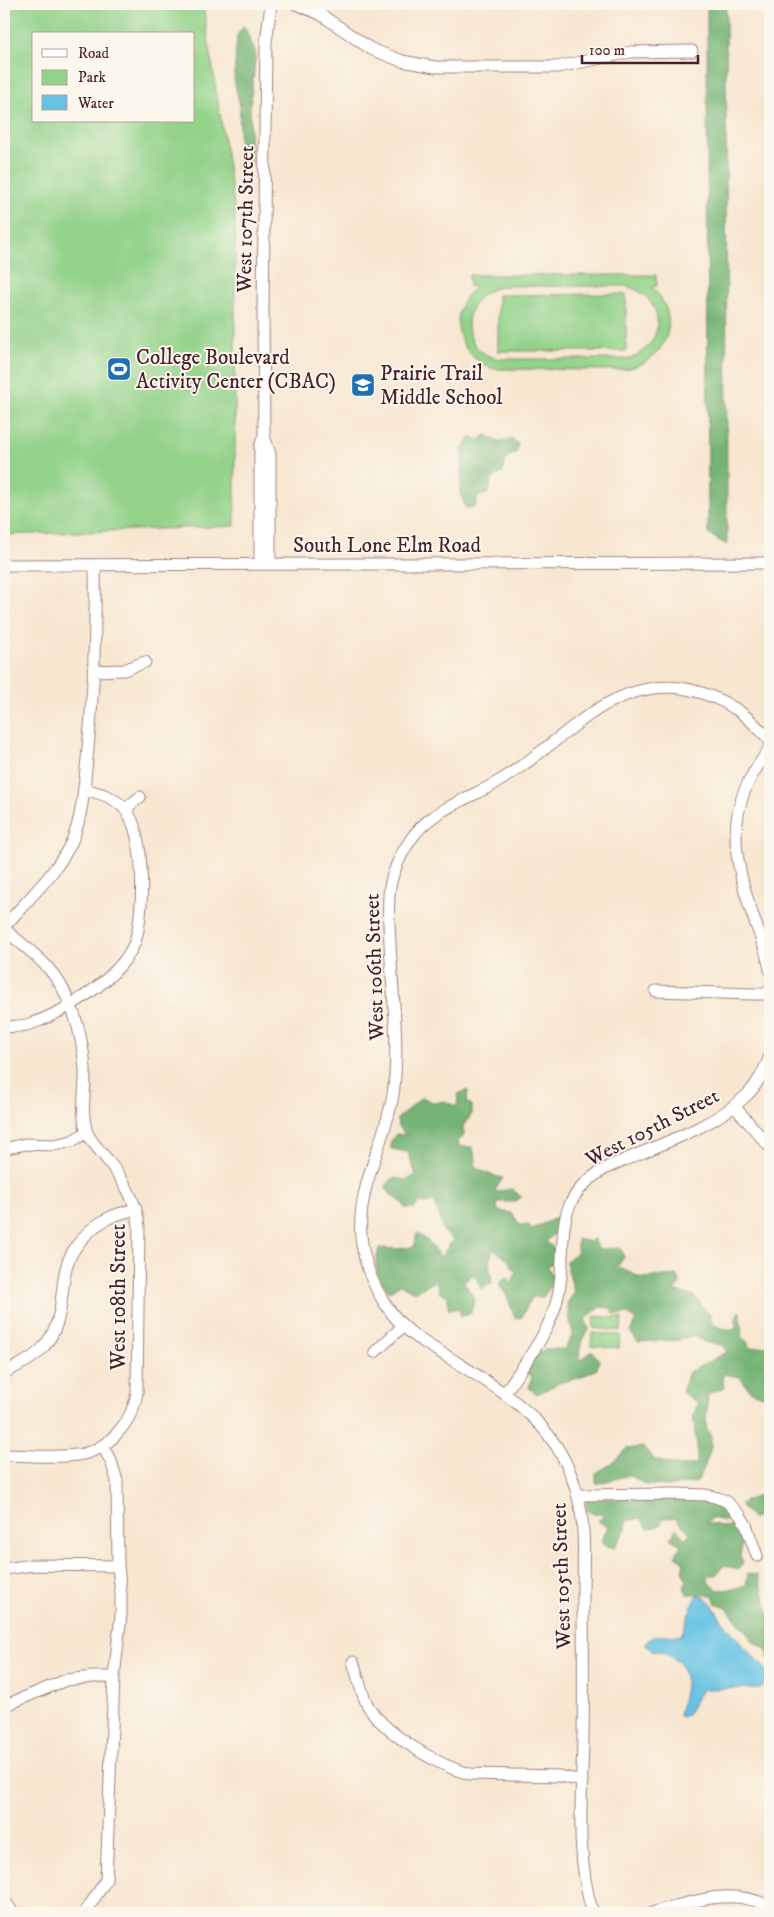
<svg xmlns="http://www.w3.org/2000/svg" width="774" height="1917" font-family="'IM FELL DW Pica',serif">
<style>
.green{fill:#92d289;stroke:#6e785a;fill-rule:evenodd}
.forest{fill:#75b475;stroke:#606a50}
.water{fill:#65c2e3;stroke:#587087}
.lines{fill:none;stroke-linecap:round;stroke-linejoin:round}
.minor-casing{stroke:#a0827e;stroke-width:13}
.minor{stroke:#fff;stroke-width:11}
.labels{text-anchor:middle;stroke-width:4;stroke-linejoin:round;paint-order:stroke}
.street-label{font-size:21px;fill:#4a1f2b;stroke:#fbf7ec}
.poi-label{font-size:21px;fill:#4a1f2b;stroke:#fbf7ec;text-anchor:start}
</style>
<rect width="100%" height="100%" fill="#fbf7ec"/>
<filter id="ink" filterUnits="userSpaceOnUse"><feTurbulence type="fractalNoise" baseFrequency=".02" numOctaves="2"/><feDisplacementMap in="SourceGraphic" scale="10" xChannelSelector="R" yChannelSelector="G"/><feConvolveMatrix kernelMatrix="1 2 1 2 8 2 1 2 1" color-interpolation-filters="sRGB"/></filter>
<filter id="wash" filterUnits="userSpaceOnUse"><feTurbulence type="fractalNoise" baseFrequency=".0096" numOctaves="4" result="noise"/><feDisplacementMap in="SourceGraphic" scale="20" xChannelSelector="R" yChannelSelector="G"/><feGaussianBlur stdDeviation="1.12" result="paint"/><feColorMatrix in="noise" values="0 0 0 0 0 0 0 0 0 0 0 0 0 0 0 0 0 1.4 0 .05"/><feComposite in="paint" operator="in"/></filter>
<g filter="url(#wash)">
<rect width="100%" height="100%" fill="#f7e6d0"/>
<!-- green -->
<path class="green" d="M 4,4 L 203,5 L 235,212 L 235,526 L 4,535 ZM 34,34 L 194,34 L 194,121 L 34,121 Z
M 469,275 L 656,275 L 657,286 L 652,287 C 687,323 662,369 615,370 L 494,369 C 458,358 444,313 475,287 L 469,286 ZM 506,286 L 626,286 C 666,297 668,344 629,359 L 501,359 C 456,354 457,291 506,286 Z
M 626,294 L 626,351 L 498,351 L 498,295 Z
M 594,1316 L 622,1318 L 621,1331 L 593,1328 Z
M 592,1333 L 620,1335 L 619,1348 L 591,1346 Z"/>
<!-- forest -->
<path class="forest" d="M 707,4 L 726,4 L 727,545 L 708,534 Z
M 244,26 L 256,53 L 250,106 L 251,165 L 238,169 L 240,106 L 234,80 L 237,35 Z
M 486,435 L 499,442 L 512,439 L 518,444 L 516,453 L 507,457 L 502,473 L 492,479 L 488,493 L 478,497 L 475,507 L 466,508 L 460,494 L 463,448 L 471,438 L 479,440 Z
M 468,1090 L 467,1103 L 472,1105 L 472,1114 L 463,1126 L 464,1136 L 458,1142 L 460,1147 L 472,1147 L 476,1158 L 475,1167 L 491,1175 L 503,1178 L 494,1192 L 512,1189 L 521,1197 L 516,1202 L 497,1202 L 498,1211 L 512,1213 L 520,1225 L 528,1224 L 532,1229 L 556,1218 L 555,1233 L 546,1242 L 555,1249 L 557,1261 L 547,1266 L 555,1281 L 543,1297 L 532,1297 L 521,1318 L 515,1318 L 507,1296 L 499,1285 L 505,1277 L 512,1283 L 516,1272 L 508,1260 L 493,1249 L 489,1263 L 492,1283 L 481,1289 L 474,1274 L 464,1282 L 475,1299 L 471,1312 L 461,1317 L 459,1309 L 448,1309 L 448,1295 L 440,1293 L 436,1281 L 414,1292 L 400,1284 L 389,1292 C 376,1274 373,1269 379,1248 L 398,1249 L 414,1247 L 417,1233 L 427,1240 L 441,1257 L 453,1240 L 443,1231 L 439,1214 L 433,1202 L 425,1204 L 419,1201 L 415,1208 L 405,1208 C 402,1199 391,1198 385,1187 L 393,1178 L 407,1180 L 416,1175 L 408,1152 L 391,1149 L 391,1141 L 396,1134 L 406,1135 L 398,1127 L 397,1119 L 422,1097 L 435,1103 L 444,1101 L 457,1107 L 458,1094 Z
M 577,1239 L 589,1242 L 594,1239 L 599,1249 L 620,1248 L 624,1257 L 617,1267 L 642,1278 L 676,1275 L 681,1282 L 675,1291 L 694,1296 L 711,1316 L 711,1324 L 725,1329 L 736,1329 L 736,1317 L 740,1311 L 742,1336 L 748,1343 L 749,1348 L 770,1346 L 770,1398 L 751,1392 L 740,1377 L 724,1374 L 722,1378 L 724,1388 L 708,1394 L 706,1427 L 711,1436 L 711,1448 L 704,1468 L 697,1482 L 672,1486 L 646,1485 L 629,1475 L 596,1484 L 596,1473 L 611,1464 L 626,1449 L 643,1447 L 655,1460 L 680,1466 L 697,1464 L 697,1446 L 693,1417 L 698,1403 L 682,1392 L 689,1372 L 727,1352 L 722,1345 L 704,1342 L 693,1335 L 679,1340 L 638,1342 L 630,1332 L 636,1320 L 628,1314 L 614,1314 L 611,1308 L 600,1307 L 585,1319 L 589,1329 C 584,1338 576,1350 581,1360 L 592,1351 L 599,1360 L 597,1369 L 581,1377 L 559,1383 L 537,1394 L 529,1388 L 532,1376 L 528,1374 L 531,1358 L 545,1349 L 565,1349 L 573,1334 L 567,1304 L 574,1292 L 566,1262 L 577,1252 Z
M 770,1483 L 770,1523 L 769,1523 L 766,1515 L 753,1519 L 740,1506 L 744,1501 L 765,1494 Z
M 707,1497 L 713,1506 L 724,1506 L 733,1518 L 724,1521 L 712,1518 L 706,1522 L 724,1527 L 737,1524 L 742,1544 L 740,1556 L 743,1562 L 739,1570 L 724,1565 L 716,1575 L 706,1575 L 709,1583 L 718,1590 L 734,1589 L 746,1585 L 748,1573 L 758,1575 L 770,1616 L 770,1661 L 766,1649 L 754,1642 L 727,1608 L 716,1604 L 713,1595 C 704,1596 697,1592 688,1595 L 684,1588 L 687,1580 L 682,1572 L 684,1562 L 675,1556 L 681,1545 L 671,1539 L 676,1528 L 685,1539 L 690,1533 L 678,1521 L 677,1518 L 663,1518 L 660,1525 L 648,1529 L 641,1518 L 626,1521 L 626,1529 L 614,1548 L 603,1545 L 603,1536 L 608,1527 L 598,1521 L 603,1517 L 601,1513 L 591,1513 L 586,1510 L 586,1499 Z"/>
<!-- water -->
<path class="water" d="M 698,1595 C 702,1596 705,1597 708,1600 C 714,1605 717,1613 721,1619 C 730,1630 740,1641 749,1652 C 754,1659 763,1663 766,1672 C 769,1679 766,1685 759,1688 L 702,1689 L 687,1715 L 682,1717 L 679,1716 L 685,1686 L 685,1676 L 680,1663 L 664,1652 L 651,1650 L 645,1644 C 653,1633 666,1635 678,1636 L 682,1634 L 694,1600 Z"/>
</g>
<g filter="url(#ink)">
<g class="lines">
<defs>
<path id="minor" d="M 296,4 L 320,14 L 371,49 L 402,61 L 435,67 L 557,67 L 631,52 L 692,51
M 260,564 L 260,446 L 264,436
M 270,564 L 270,454 L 264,436 L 263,310 L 266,43 L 271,4
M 4,565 L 770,563
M 94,671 L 124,670 L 145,662
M 770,747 C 764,758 756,768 750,779 C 726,825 737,870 753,916 C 759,934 767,951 770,970
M 125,809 L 140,797
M 4,927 C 26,901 58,872 72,841 C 83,815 84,786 87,759 C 94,694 96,630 95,565
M 4,929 C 19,942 36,954 49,969 C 72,995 82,1034 85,1068 C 86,1088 80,1113 87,1132 C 90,1141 99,1149 105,1157 C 122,1178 137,1200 139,1227 L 137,1392 C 133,1422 108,1451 77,1455 C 53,1458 28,1455 4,1455
M 656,991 L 754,994 L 764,994 L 770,991
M 4,1027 C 12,1026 22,1027 30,1024 C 64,1013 120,978 134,944 C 145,917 146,830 124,808 C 113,796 99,793 84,789
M 734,1106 L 770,1147
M 4,1149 L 25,1144 L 54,1145 L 72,1141 L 87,1132
M 375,1352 L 403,1326
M 4,1373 C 16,1366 30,1361 40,1351 C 65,1325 59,1299 66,1268 C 71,1248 89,1228 107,1219 C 115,1214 126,1212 136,1209
M 505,1393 C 523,1365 547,1336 556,1304 C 572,1248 544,1202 608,1167 C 652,1147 714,1128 748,1094 C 758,1084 764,1070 770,1057
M 578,1495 L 678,1494 L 706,1495 L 718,1498 L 726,1501 L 740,1515 L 746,1525 L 757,1556
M 4,1569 L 33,1565 L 118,1566
M 353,1662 C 358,1676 361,1693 368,1706 C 385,1734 439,1766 470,1774 L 559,1776 L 582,1781
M 4,1706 L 66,1680 L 93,1677 L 114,1677
M 4,1900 L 13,1913
M 85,1913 L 106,1880 L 114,1677 L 121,1615 L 121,1594 L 118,1566 L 117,1481 L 111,1461 L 102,1446
M 593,1913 C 575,1859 582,1794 583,1738 C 584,1689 583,1641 583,1593 C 583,1561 586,1528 578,1497 C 559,1421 506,1394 445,1355 C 426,1344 408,1333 394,1316 C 376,1294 363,1264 361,1235 C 357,1187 385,1142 393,1095 C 400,1045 392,993 390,943 C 389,924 387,905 390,886 C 393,871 400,856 409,842 C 430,809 468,800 501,780 C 528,763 553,742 578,723 C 628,684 678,674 734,708 C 748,716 759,729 770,740
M 652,1913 C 691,1902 732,1886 770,1907"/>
</defs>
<!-- minor casing -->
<use href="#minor" class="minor-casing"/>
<!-- minor -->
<use href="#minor" class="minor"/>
</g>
</g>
<!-- icons -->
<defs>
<symbol id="stadium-square" viewBox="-11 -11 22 22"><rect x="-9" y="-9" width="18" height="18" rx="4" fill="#1f6fb2" stroke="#fbf7ec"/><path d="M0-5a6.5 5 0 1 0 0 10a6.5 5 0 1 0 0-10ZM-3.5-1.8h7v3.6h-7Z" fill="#fff"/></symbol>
<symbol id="school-square" viewBox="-11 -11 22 22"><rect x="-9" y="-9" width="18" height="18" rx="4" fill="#1f6fb2" stroke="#fbf7ec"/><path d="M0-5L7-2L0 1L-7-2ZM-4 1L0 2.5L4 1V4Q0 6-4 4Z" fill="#fff"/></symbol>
</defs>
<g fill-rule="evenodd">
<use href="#stadium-square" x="105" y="355" width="28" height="28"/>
<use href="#school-square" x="349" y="371" width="28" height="28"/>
</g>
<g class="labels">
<!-- street labels -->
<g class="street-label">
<text transform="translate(245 219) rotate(-89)" y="7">West 107th Street</text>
<text x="387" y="552">South Lone Elm Road</text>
<text transform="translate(374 967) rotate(-92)" y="7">West 106th Street</text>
<text transform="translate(652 1127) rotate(-27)" y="7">West 105th Street</text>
<text transform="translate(118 1297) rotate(-90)" y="7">West 108th Street</text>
<text transform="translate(561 1576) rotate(-92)" y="7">West 105th Street</text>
</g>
<!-- poi labels -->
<g class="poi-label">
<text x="136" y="364">College Boulevard<tspan x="136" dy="24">Activity Center (CBAC)</tspan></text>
<text x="380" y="380">Prairie Trail<tspan x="380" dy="24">Middle School</tspan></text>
</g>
</g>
<!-- margin -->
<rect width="774" height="1917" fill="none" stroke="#fbf7ec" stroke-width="20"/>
<!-- legend -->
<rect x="32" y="32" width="162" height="90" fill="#fbf7ec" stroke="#b4a19f"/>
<rect x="42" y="49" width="25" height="8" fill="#ffffff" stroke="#b4a19f"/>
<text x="78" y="58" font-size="15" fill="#4a1f2b">Road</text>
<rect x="42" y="70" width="25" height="15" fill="#92d289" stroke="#b4a19f"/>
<text x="78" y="82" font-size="15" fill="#4a1f2b">Park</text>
<rect x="42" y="95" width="25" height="15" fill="#65c2e3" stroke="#b4a19f"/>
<text x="78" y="108" font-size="15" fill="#4a1f2b">Water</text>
<!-- scale -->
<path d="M582 55v8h116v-8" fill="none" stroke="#4a1f2b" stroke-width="2.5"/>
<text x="589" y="55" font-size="15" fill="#4a1f2b" stroke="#fbf7ec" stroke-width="4" paint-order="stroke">100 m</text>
</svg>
